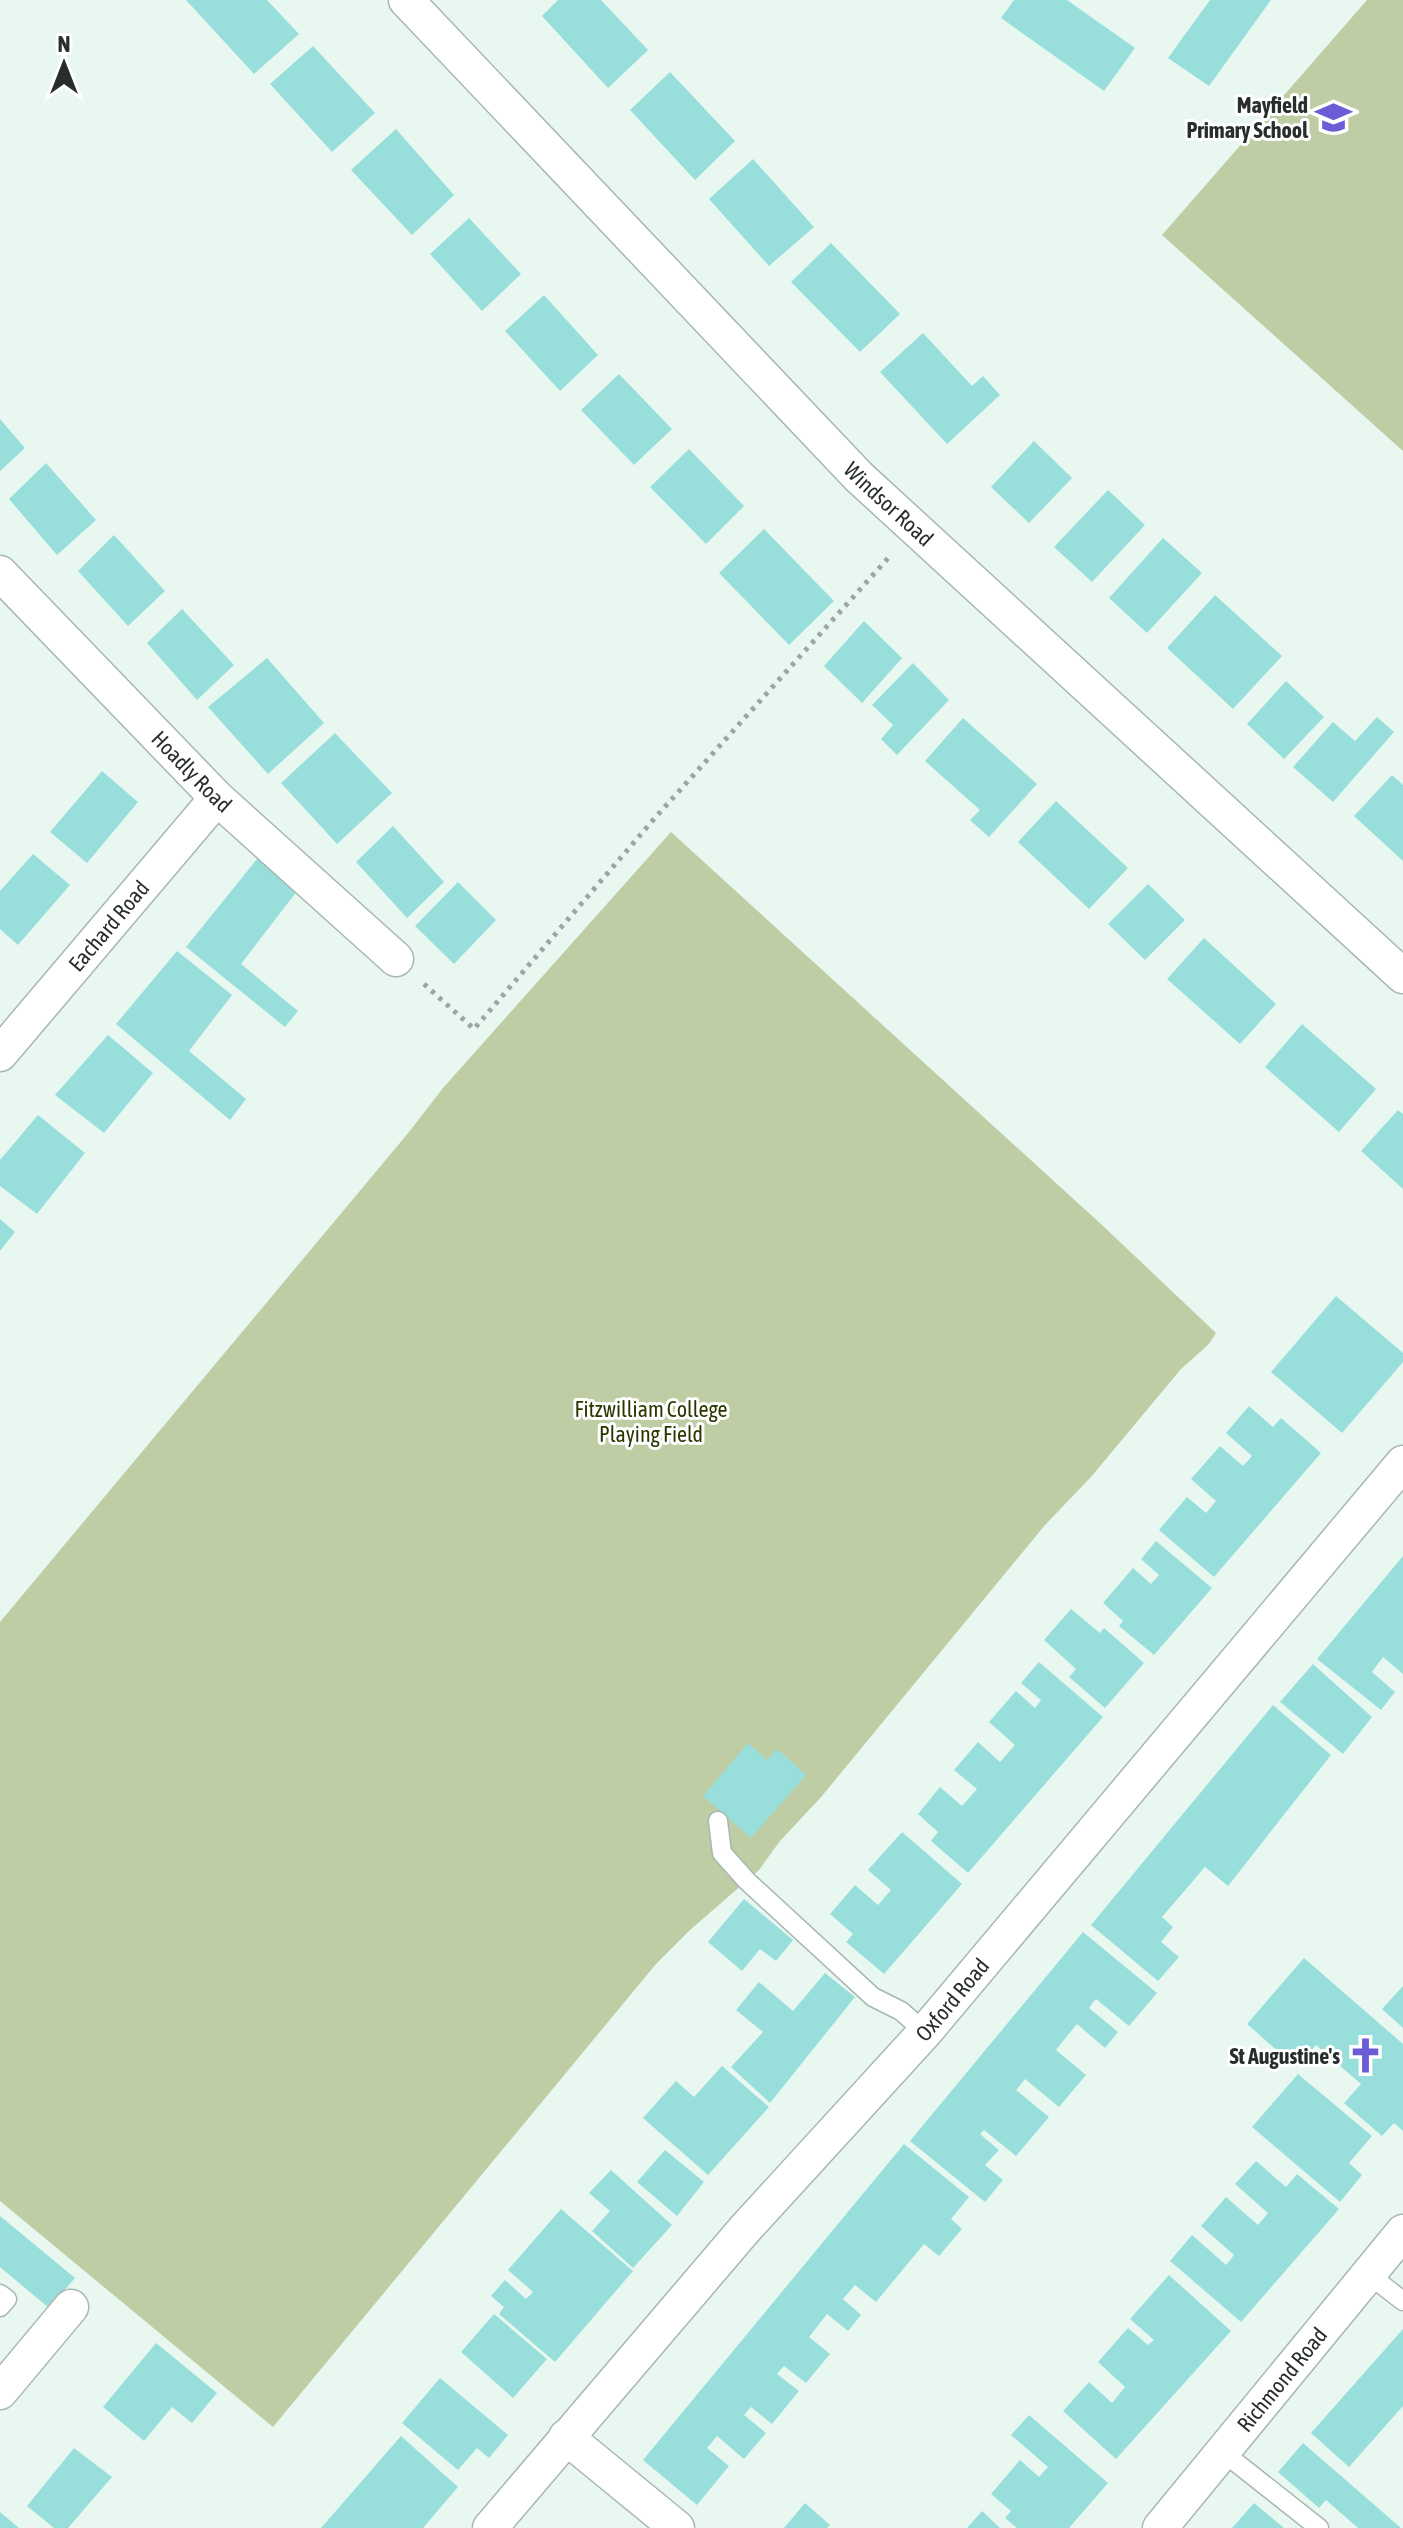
<svg xmlns="http://www.w3.org/2000/svg" width="1403" height="2528" font-family="'Asap Condensed',sans-serif">
<style>
.green{fill:#bfcda5}
.building{fill:#98dfdc}
.lines{fill:none;stroke-linecap:round;stroke-linejoin:round}
.service-casing{stroke:#a8b7b1;stroke-width:21}
.minor-casing{stroke:#a8b7b1;stroke-width:37}
.path{stroke:#9aa6a1;stroke-width:5;stroke-dasharray:4 6;stroke-linecap:butt}
.service{stroke:#fff;stroke-width:18}
.minor{stroke:#fff;stroke-width:34}
.labels{text-anchor:middle;stroke-width:6;stroke-linejoin:round;paint-order:stroke}
.poi-label{font-size:22px;font-weight:bold;fill:#282e2c;stroke:#fff;text-anchor:end}
.street-label{font-size:22px;fill:#282e2c;stroke:#fff}
.park-label{font-size:22px;fill:#2a3800;stroke:#fff}
</style>
<rect width="100%" height="100%" fill="#e8f8f1"/>
<!-- green -->
<path class="green" d="M 1367,0 L 1403,0 L 1403,451 L 1162,235 Z
M 671,832 L 1102,1225 L 1216,1333 L 1209,1344 L 1181,1369 L 1091,1477 L 1045,1525 L 822,1796 L 780,1841 L 759,1870 L 690,1930 L 656,1964 L 273,2427 L 0,2201 L 0,1622 L 409,1132 L 443,1088 Z"/>
<!-- building -->
<path class="building" d="M 186,0 L 267,0 L 299,34 L 254,74 Z
M 558,0 L 601,0 L 648,50 L 608,88 L 542,16 Z
M 1014,0 L 1067,0 L 1135,48 L 1104,91 L 1001,18 Z
M 1210,0 L 1271,0 L 1209,86 L 1168,58 Z
M 313,46 L 375,113 L 332,152 L 270,84 Z
M 670,72 L 735,141 L 695,180 L 630,110 Z
M 396,129 L 454,195 L 412,235 L 351,170 Z
M 753,159 L 814,227 L 769,266 L 709,199 Z
M 469,218 L 521,274 L 482,311 L 430,254 Z
M 831,243 L 900,314 L 860,352 L 791,282 Z
M 544,295 L 598,355 L 560,391 L 505,331 Z
M 923,333 L 972,386 L 983,376 L 1000,395 L 947,444 L 880,372 Z
M 619,374 L 672,429 L 634,465 L 581,410 Z
M 0,419 L 25,448 L 0,471 Z
M 1034,441 L 1072,478 L 1029,523 L 991,487 Z
M 689,449 L 744,506 L 706,544 L 650,487 Z
M 46,463 L 96,520 L 57,555 L 9,499 Z
M 1108,490 L 1145,525 L 1092,582 L 1054,547 Z
M 764,529 L 834,601 L 789,645 L 719,573 Z
M 114,535 L 165,591 L 128,626 L 78,571 Z
M 1163,538 L 1202,573 L 1147,633 L 1109,598 Z
M 1215,595 L 1282,656 L 1233,709 L 1167,648 Z
M 182,609 L 234,665 L 197,700 L 147,643 Z
M 864,621 L 902,658 L 862,703 L 824,666 Z
M 267,658 L 324,723 L 268,774 L 208,707 Z
M 913,663 L 949,700 L 897,755 L 881,739 L 893,725 L 872,705 Z
M 1286,681 L 1324,717 L 1284,759 L 1247,724 Z
M 1377,717 L 1394,732 L 1333,802 L 1293,767 L 1333,722 L 1355,741 Z
M 963,718 L 1037,784 L 989,837 L 970,820 L 980,810 L 925,761 Z
M 335,733 L 392,793 L 337,844 L 281,783 Z
M 102,771 L 138,802 L 87,863 L 50,832 Z
M 1392,775 L 1403,785 L 1403,861 L 1354,816 Z
M 1056,801 L 1128,868 L 1089,909 L 1018,842 Z
M 393,826 L 444,882 L 407,918 L 356,862 Z
M 33,854 L 70,885 L 18,945 L 0,929 L 0,891 Z
M 261,854 L 301,886 L 241,964 L 298,1011 L 285,1027 L 186,947 Z
M 458,882 L 496,920 L 454,964 L 415,926 Z
M 1148,884 L 1185,920 L 1145,960 L 1108,924 Z
M 1204,938 L 1276,1004 L 1240,1044 L 1167,979 Z
M 177,951 L 232,995 L 189,1051 L 246,1099 L 230,1120 L 116,1024 Z
M 1302,1024 L 1376,1089 L 1339,1132 L 1265,1067 Z
M 108,1035 L 153,1073 L 104,1133 L 55,1095 Z
M 1398,1110 L 1403,1114 L 1403,1189 L 1361,1151 Z
M 38,1115 L 85,1153 L 37,1214 L 0,1186 L 0,1160 Z
M 0,1219 L 15,1232 L 0,1251 Z
M 1336,1296 L 1403,1353 L 1403,1362 L 1342,1433 L 1271,1372 Z
M 1249,1406 L 1273,1427 L 1281,1418 L 1321,1453 L 1214,1577 L 1159,1530 L 1187,1497 L 1206,1513 L 1216,1501 L 1191,1479 L 1220,1446 L 1243,1466 L 1252,1456 L 1226,1433 Z
M 1156,1541 L 1212,1588 L 1154,1655 L 1119,1626 L 1123,1621 L 1103,1603 L 1133,1568 L 1151,1584 L 1159,1575 L 1141,1559 Z
M 1403,1556 L 1403,1674 L 1383,1657 L 1372,1672 L 1395,1692 L 1381,1710 L 1317,1659 Z
M 1071,1609 L 1100,1633 L 1104,1628 L 1144,1663 L 1105,1708 L 1069,1677 L 1076,1669 L 1044,1640 Z
M 1039,1662 L 1103,1717 L 968,1873 L 931,1841 L 938,1832 L 918,1814 L 940,1787 L 962,1806 L 977,1789 L 954,1770 L 978,1742 L 1000,1762 L 1015,1745 L 989,1722 L 1016,1691 L 1035,1708 L 1041,1700 L 1021,1683 Z
M 1313,1664 L 1372,1717 L 1343,1754 L 1280,1702 Z
M 1273,1705 L 1331,1755 L 1228,1886 L 1205,1867 L 1162,1917 L 1173,1927 L 1161,1942 L 1179,1957 L 1158,1981 L 1091,1925 Z
M 748,1743 L 767,1760 L 777,1749 L 806,1775 L 751,1838 L 703,1796 Z
M 902,1832 L 962,1884 L 884,1974 L 846,1942 L 853,1934 L 830,1914 L 855,1885 L 878,1905 L 891,1890 L 868,1870 Z
M 744,1899 L 793,1940 L 776,1961 L 760,1949 L 742,1971 L 708,1942 Z
M 1083,1932 L 1157,1993 L 1129,2026 L 1096,1999 L 1093,2002 L 1089,2008 L 1118,2032 L 1105,2048 L 1077,2024 L 1059,2046 L 1056,2050 L 1086,2075 L 1059,2107 L 1025,2079 L 1016,2090 L 1049,2117 L 1016,2156 L 984,2130 L 980,2134 L 999,2150 L 985,2165 L 1003,2180 L 985,2202 L 910,2141 Z
M 1304,1958 L 1403,2044 L 1403,2131 L 1394,2123 L 1382,2136 L 1344,2103 L 1361,2084 L 1316,2045 L 1296,2067 L 1247,2024 Z
M 825,1973 L 855,1997 L 770,2103 L 731,2067 L 763,2032 L 736,2010 L 759,1982 L 793,2011 Z
M 1403,1986 L 1403,2028 L 1382,2009 Z
M 722,2066 L 769,2107 L 708,2175 L 643,2118 L 676,2081 L 694,2097 Z
M 1298,2074 L 1372,2136 L 1349,2163 L 1362,2175 L 1340,2202 L 1252,2127 Z
M 904,2144 L 969,2197 L 951,2219 L 962,2229 L 939,2256 L 924,2244 L 876,2302 L 855,2285 L 843,2299 L 861,2315 L 848,2331 L 827,2314 L 809,2337 L 830,2354 L 806,2383 L 784,2366 L 777,2374 L 799,2391 L 772,2424 L 751,2407 L 744,2415 L 766,2433 L 744,2459 L 717,2436 L 707,2448 L 729,2466 L 697,2505 L 643,2460 Z
M 665,2150 L 704,2182 L 677,2216 L 637,2182 Z
M 1256,2161 L 1286,2187 L 1297,2174 L 1339,2209 L 1241,2322 L 1170,2261 L 1192,2235 L 1226,2265 L 1234,2255 L 1201,2226 L 1226,2197 L 1258,2225 L 1268,2213 L 1235,2184 Z
M 611,2170 L 672,2225 L 633,2268 L 592,2231 L 610,2211 L 589,2193 Z
M 561,2209 L 633,2271 L 555,2362 L 499,2314 L 504,2307 L 491,2296 L 505,2280 L 526,2299 L 533,2292 L 508,2270 Z
M 0,2216 L 75,2278 L 49,2308 L 0,2267 Z
M 1169,2275 L 1231,2331 L 1116,2459 L 1063,2411 L 1089,2382 L 1112,2403 L 1125,2387 L 1098,2362 L 1128,2328 L 1148,2345 L 1154,2340 L 1130,2319 Z
M 494,2314 L 547,2359 L 513,2398 L 461,2352 Z
M 1403,2329 L 1403,2406 L 1349,2467 L 1311,2433 Z
M 156,2343 L 217,2393 L 192,2423 L 172,2407 L 144,2441 L 103,2407 Z
M 440,2378 L 508,2435 L 489,2458 L 477,2448 L 458,2470 L 402,2423 Z
M 1029,2415 L 1108,2483 L 1069,2528 L 1017,2528 L 1005,2518 L 1011,2511 L 991,2494 L 1020,2460 L 1039,2477 L 1048,2467 L 1011,2435 Z
M 401,2436 L 458,2487 L 423,2528 L 321,2528 Z
M 1303,2443 L 1401,2528 L 1358,2528 L 1326,2500 L 1319,2508 L 1278,2472 Z
M 74,2448 L 112,2477 L 68,2528 L 54,2528 L 27,2506 Z
M 805,2503 L 830,2525 L 827,2528 L 784,2528 Z
M 1254,2503 L 1284,2528 L 1232,2528 Z
M 982,2511 L 1000,2528 L 967,2528 Z
M 0,2512 L 19,2528 L 0,2528 Z"/>
<g class="lines">
<defs>
<path id="service" d="M 718,1821 L 722,1853 L 747,1881 L 873,1997 L 901,2011 L 925,2032
M 1368,2274 L 1403,2301
M 0,2294 L 7,2299 L 0,2307
M 1224,2453 L 1319,2528"/>
<g id="minor">
<path id="s1" d="M 406,0 L 859,477 L 1403,976"/>
<path id="s2" d="M 0,573 L 217,798 L 396,959"/>
<path id="s3" d="M 0,1054 L 217,798"/>
<path d="M 0,2392 L 71,2307"/>
<path d="M 566,2437 L 677,2528"/>
<path id="s4" d="M 490,2528 L 744,2230 L 925,2032 L 1403,1463"/>
<path id="s5" d="M 1160,2528 L 1403,2232"/>
</g>
</defs>
<!-- service casing -->
<use href="#service" class="service-casing"/>
<!-- minor casing -->
<use href="#minor" class="minor-casing"/>
<!-- path -->
<path class="path" d="M 424,984 L 474,1029 L 654,819 L 890,556"/>
<!-- service -->
<use href="#service" class="service"/>
<!-- minor -->
<use href="#minor" class="minor"/>
</g>
<!-- icons -->
<defs>
<symbol id="school-bare" viewBox="-9 -9 18 18"><path d="M0-5L7-2L0 1L-7-2ZM-4 1L0 2.5L4 1V4Q0 6-4 4Z" fill="#6c5dd7" stroke="#fff" stroke-width="2.5" paint-order="stroke"/></symbol>
<symbol id="church-bare" viewBox="-9 -9 18 18"><path d="M-1.2-6h2.4v3.5h3.3v2.4h-3.3V6h-2.4V-.1h-3.3v-2.4h3.3Z" fill="#6c5dd7" stroke="#fff" stroke-width="2.5" paint-order="stroke"/></symbol>
</defs>
<g fill-rule="evenodd">
<use href="#school-bare" x="1308" y="92" width="51" height="51"/>
<use href="#church-bare" x="1340" y="2030" width="51" height="51"/>
</g>
<g class="labels">
<!-- poi labels -->
<g class="poi-label">
<text x="1308" y="113">Mayfield<tspan x="1308" dy="25">Primary School</tspan></text>
<text x="1340" y="2064">St Augustine's</text>
</g>
<!-- street labels -->
<g class="street-label">
<text dy="8" stroke="none"><textPath href="#s1" startOffset="698">Windsor Road</textPath></text>
<text dy="8" stroke="none"><textPath href="#s2" startOffset="276">Hoadly Road</textPath></text>
<text dy="8" stroke="none"><textPath href="#s3" startOffset="168">Eachard Road</textPath></text>
<text dy="8" stroke="none"><textPath href="#s4" startOffset="702">Oxford Road</textPath></text>
<text dy="8" stroke="none"><textPath href="#s5" startOffset="192">Richmond Road</textPath></text>
</g>
<!-- park labels -->
<g class="park-label">
<text x="651" y="1417">Fitzwilliam College<tspan x="651" dy="25">Playing Field</tspan></text>
</g>
</g>
<!-- north arrow -->
<g transform="translate(64 64)" stroke="#ffffff" stroke-width="6" paint-order="stroke">
<path d="M0-6L14 30L0 20L-14 30Z" fill="#282e2c"/>
<text y="-12" font-size="22" font-weight="bold" text-anchor="middle" fill="#282e2c">N</text>
</g>
</svg>
